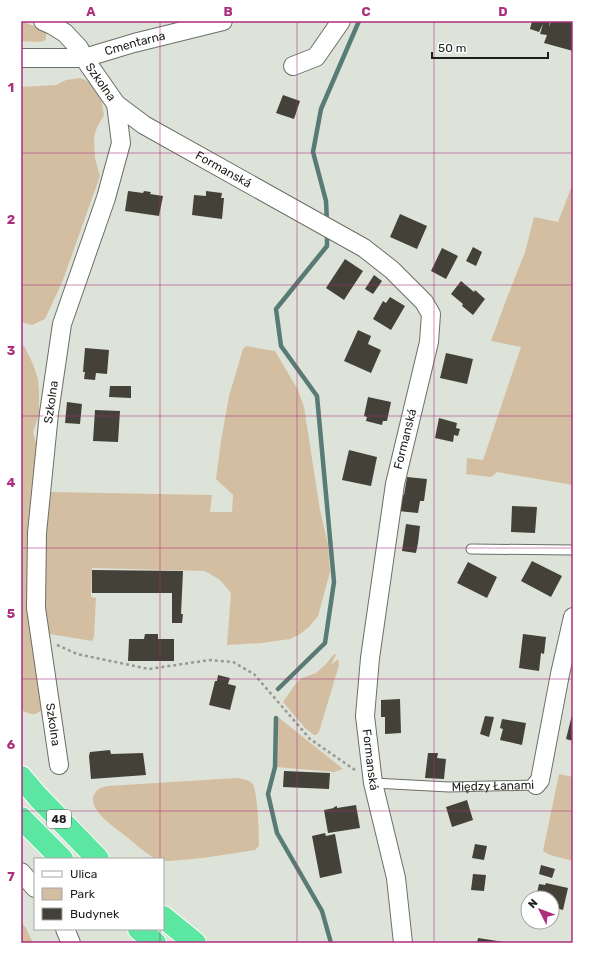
<svg xmlns="http://www.w3.org/2000/svg" width="594" height="964" font-family="Rubik,sans-serif">
<style>
.green{fill:#d4bea2}
.lines{fill:none;stroke-linecap:round;stroke-linejoin:round}
.stream{stroke:#597b76;stroke-width:4.5}
.building{fill:#434138}
.lane-casing{stroke:#6b7066;stroke-width:11}
.street-casing{stroke:#6b7066;stroke-width:20}
.highway-casing{stroke:#fff;stroke-width:24}
.path{stroke:#969a92;stroke-width:2.5;stroke-dasharray:3 3;stroke-linecap:butt}
.lane{stroke:#fff;stroke-width:9}
.street{stroke:#fff;stroke-width:18}
.highway{stroke:#5be6a1;stroke-width:22}
.grid{fill:none;stroke:#ad2e7d;stroke-width:1;stroke-opacity:0.55}
.labels{text-anchor:middle;stroke-width:4;stroke-linejoin:round;paint-order:stroke}
.shield{fill:#fff;stroke:#61625f;stroke-width:1}
.shield-label{font-size:11px;font-weight:bold;fill:#1d1f1b}
.street-label{font-size:12px;fill:#1d1f1b;stroke:#fff}
.neatline{fill:none;stroke:#ad2e7d;stroke-width:1.5}
.grid-label{font-size:13px;text-anchor:middle;font-weight:bold;fill:#ad2e7d}
</style>
<rect width="100%" height="100%" fill="#dde3d8"/>
<!-- green -->
<path class="green" d="M 21,21 L 41,29 L 46,33 L 46,40 L 40,42 L 21,41 Z
M 80,78 C 103,88 100,92 104,115 L 97,127 L 94,137 L 95,158 L 100,176 L 63,280 L 45,319 L 32,325 L 21,322 L 21,87 L 56,85 L 66,80 Z
M 573,183 L 573,485 L 497,472 L 491,477 L 466,474 L 467,458 L 483,460 L 521,347 L 491,341 L 505,303 L 525,252 L 534,217 L 558,222 Z
M 21,342 L 25,348 L 33,364 L 38,379 L 39,391 L 39,414 L 33,432 L 39,454 L 27,570 L 28,603 L 44,707 C 36,717 31,715 21,710 Z
M 246,346 L 275,351 L 298,390 L 304,407 L 320,510 L 328,544 L 330,572 L 318,616 L 309,627 L 300,634 L 290,639 L 262,643 L 227,645 L 231,593 L 220,580 L 205,571 L 92,568 L 91,597 L 96,598 L 94,637 L 92,641 L 50,634 C 32,620 48,515 51,492 L 212,495 L 210,512 L 232,512 L 233,495 L 216,479 L 221,441 L 229,396 L 243,349 Z
M 334,654 L 336,654 L 331,665 L 338,659 L 339,665 L 319,732 L 316,735 L 314,735 L 305,728 L 283,702 L 297,682 L 302,678 L 316,673 L 326,664 Z
M 278,717 L 343,769 L 334,772 L 277,767 L 276,765 L 277,720 Z
M 559,774 L 573,777 L 573,861 L 550,855 L 543,851 Z
M 237,778 C 242,779 248,779 252,783 C 258,790 259,835 259,846 L 255,850 L 203,858 L 169,861 L 163,861 L 163,859 C 161,859 159,860 157,859 C 150,857 133,842 127,837 C 116,828 84,808 95,793 C 98,788 103,787 108,786 Z
M 21,922 L 26,928 L 33,943 L 21,943 Z"/>
<g class="lines">
<!-- stream -->
<path class="stream" d="M 327,222 L 326,201 L 313,152 L 321,109 L 359,21
M 278,689 L 325,643 L 334,582 L 317,396 L 281,346 L 276,309 L 327,246 L 327,232
M 276,718 L 275,767 L 268,794 L 277,833 L 322,911 L 331,943"/>
</g>
<!-- building -->
<path class="building" d="M 532,21 L 550,21 L 549,27 L 551,21 L 573,21 L 573,51 L 544,43 L 547,35 L 540,34 L 543,24 L 539,32 L 530,29 Z
M 283,95 L 300,101 L 294,119 L 276,113 Z
M 128,191 L 143,193 L 144,191 L 151,192 L 150,194 L 163,196 L 159,216 L 125,211 Z
M 206,191 L 222,193 L 221,198 L 224,198 L 222,219 L 192,215 L 194,195 L 206,196 Z
M 400,214 L 427,226 L 417,249 L 390,237 Z
M 473,247 L 482,252 L 476,266 L 466,261 Z
M 442,248 L 458,256 L 446,279 L 431,271 Z
M 345,259 L 363,271 L 344,300 L 326,288 Z
M 374,275 L 382,281 L 373,294 L 365,289 Z
M 461,281 L 474,292 L 475,290 L 485,299 L 473,315 L 462,306 L 463,304 L 451,294 Z
M 390,297 L 405,306 L 391,330 L 373,319 L 383,301 L 386,303 Z
M 358,330 L 371,336 L 368,344 L 381,350 L 371,373 L 344,361 Z
M 85,348 L 109,350 L 107,374 L 96,373 L 95,380 L 84,379 L 85,372 L 83,372 Z
M 446,353 L 473,359 L 467,384 L 440,378 Z
M 110,386 L 131,386 L 131,398 L 109,397 Z
M 368,397 L 391,402 L 387,421 L 383,421 L 382,425 L 366,421 L 367,417 L 364,416 Z
M 67,402 L 82,404 L 80,424 L 65,423 Z
M 95,410 L 120,411 L 118,442 L 93,441 Z
M 439,418 L 457,423 L 456,428 L 460,429 L 458,436 L 454,435 L 453,442 L 435,438 Z
M 349,450 L 377,457 L 371,486 L 342,480 Z
M 407,477 L 427,479 L 424,501 L 420,501 L 418,513 L 398,511 L 400,495 L 404,495 Z
M 512,506 L 537,507 L 535,533 L 511,532 Z
M 406,524 L 420,526 L 418,543 L 416,553 L 402,551 Z
M 532,561 L 562,576 L 551,597 L 521,581 Z
M 468,562 L 497,577 L 487,598 L 457,583 Z
M 92,570 L 183,571 L 181,614 L 183,614 L 182,623 L 172,623 L 172,593 L 92,593 Z
M 145,634 L 158,634 L 158,639 L 174,639 L 174,661 L 128,661 L 129,639 L 144,639 Z
M 523,634 L 546,637 L 544,654 L 541,653 L 539,671 L 519,668 Z
M 218,675 L 230,678 L 228,684 L 236,686 L 230,710 L 209,705 L 215,681 L 217,681 Z
M 400,699 L 401,733 L 385,734 L 385,717 L 381,717 L 381,700 Z
M 572,715 L 573,715 L 573,741 L 566,739 Z
M 485,716 L 494,717 L 489,737 L 480,734 Z
M 502,719 L 526,723 L 522,745 L 500,740 L 503,729 L 500,728 Z
M 110,750 L 111,754 L 143,753 L 146,775 L 91,779 L 89,756 L 90,752 Z
M 428,753 L 438,753 L 437,758 L 446,759 L 444,779 L 425,778 Z
M 284,771 L 330,773 L 329,789 L 283,787 Z
M 467,800 L 473,820 L 452,827 L 446,807 Z
M 356,805 L 360,828 L 328,833 L 324,810 L 334,808 L 334,807 L 337,806 L 337,808 Z
M 325,833 L 326,836 L 335,834 L 342,873 L 320,878 L 312,836 Z
M 475,844 L 487,846 L 484,860 L 472,858 Z
M 541,865 L 555,869 L 552,878 L 539,874 Z
M 473,874 L 486,875 L 484,891 L 471,890 Z
M 546,883 L 568,888 L 563,910 L 552,907 L 552,898 L 536,897 L 539,884 L 545,885 Z
M 478,938 L 504,942 L 504,943 L 477,943 Z"/>
<g class="lines">
<defs>
<g id="lane">
<path d="M 471,549 L 573,550"/>
<path id="s1" d="M 373,783 L 449,787 L 536,785"/>
</g>
<g id="street">
<path id="s2" d="M 43,21 L 52,25 L 65,33 L 79,48 L 84,58 L 116,104 L 121,143 L 106,198 L 62,324 L 49,413 L 37,533 L 36,608 L 59,765"/>
<path id="s3" d="M 21,58 L 84,58 L 134,43 L 223,21"/>
<path d="M 293,66 L 316,57 L 341,21"/>
<path id="s4" d="M 116,104 L 144,125 L 364,248 L 392,270 L 424,302 L 431,314 L 429,342 L 395,484 L 370,658 L 365,716 L 373,783 L 396,878 L 403,943"/>
<path d="M 536,785 L 540,780 L 560,674 L 573,617"/>
<path d="M 21,872 L 35,888"/>
<path d="M 65,929 L 71,943"/>
</g>
<path id="highway" d="M 21,777 L 38,797 L 98,859
M 21,818 L 62,859
M 163,917 L 195,943
M 139,929 L 155,943"/>
</defs>
<!-- lane casing -->
<use href="#lane" class="lane-casing"/>
<!-- street casing -->
<use href="#street" class="street-casing"/>
<!-- highway casing -->
<use href="#highway" class="highway-casing"/>
<!-- path -->
<path class="path" d="M 57,645 L 77,654 L 149,669 L 210,660 L 233,662 L 254,674 L 310,739 L 355,770"/>
<!-- lane -->
<use href="#lane" class="lane"/>
<!-- street -->
<use href="#street" class="street"/>
<!-- highway -->
<use href="#highway" class="highway"/>
</g>
<!-- grid -->
<path class="grid" d="M 160,21 L 160,859M 297,21 L 297,943M 434,21 L 434,943M 21,153 L 573,153M 21,285 L 573,285M 21,416 L 573,416M 21,548 L 573,548M 21,679 L 573,679M 21,811 L 573,811M 160,929 L 160,943"/>
<g class="labels">
<!-- shield labels -->
<rect class="shield" x="47" y="810" width="24" height="18" rx="3"/>
<g class="shield-label">
<text x="59" y="823">48</text>
</g>
<!-- street labels -->
<g class="street-label">
<text dy="4" stroke="none"><textPath href="#s3" startOffset="116">Cmentarna</textPath></text>
<text dy="4" stroke="none"><textPath href="#s2" startOffset="86">Szkolna</textPath></text>
<text dy="4" stroke="none"><textPath href="#s4" startOffset="126">Formanská</textPath></text>
<text transform="translate(51 402) rotate(-82)" y="4">Szkolna</text>
<text transform="translate(405 439) rotate(-76)" y="4">Formanská</text>
<text dy="4" stroke="none"><textPath href="#s2" startOffset="746">Szkolna</textPath></text>
<text dy="4" stroke="none"><textPath href="#s4" startOffset="834">Formanská</textPath></text>
<text dy="4" stroke="none"><textPath href="#s1" startOffset="120">Między Łanami</textPath></text>
</g>
</g>
<!-- border -->
<rect width="594" height="964" fill="none" stroke="#ffffff" stroke-width="44"/>
<!-- legend -->
<rect x="34" y="858" width="130" height="72" fill="#ffffff" stroke="#a5a5a4"/>
<rect x="42" y="871" width="20" height="6" fill="#ffffff" stroke="#a5a5a4"/>
<text x="70" y="878" font-size="12" fill="#1d1f1b">Ulica</text>
<rect x="42" y="888" width="20" height="12" fill="#d4bea2" stroke="#a5a5a4"/>
<text x="70" y="898" font-size="12" fill="#1d1f1b">Park</text>
<rect x="42" y="908" width="20" height="12" fill="#434138" stroke="#a5a5a4"/>
<text x="70" y="918" font-size="12" fill="#1d1f1b">Budynek</text>
<!-- north arrow -->
<g transform="translate(540 910) rotate(312)"><circle r="19" fill="#ffffff" stroke="#a5a5a4"/>
<path d="M0-3L7 15L0 10L-7 15Z" fill="#ad2e7d"/>
<text y="-6" font-size="11" font-weight="bold" text-anchor="middle" fill="#1d1f1b">N</text>
</g>
<!-- scale -->
<path d="M432 52v6h116v-6" fill="none" stroke="#1d1f1b" stroke-width="2"/>
<text x="438" y="52" font-size="12" fill="#1d1f1b" stroke="#ffffff" stroke-width="3" paint-order="stroke">50 m</text>
<rect x="22" y="22" width="550" height="920" class="neatline"/>
<g class="grid-label">
<text x="91" y="16">A</text>
<text x="228" y="16">B</text>
<text x="366" y="16">C</text>
<text x="503" y="16">D</text>
<text x="11" y="92">1</text>
<text x="11" y="224">2</text>
<text x="11" y="355">3</text>
<text x="11" y="487">4</text>
<text x="11" y="618">5</text>
<text x="11" y="749">6</text>
<text x="11" y="881">7</text>
</g>
</svg>
